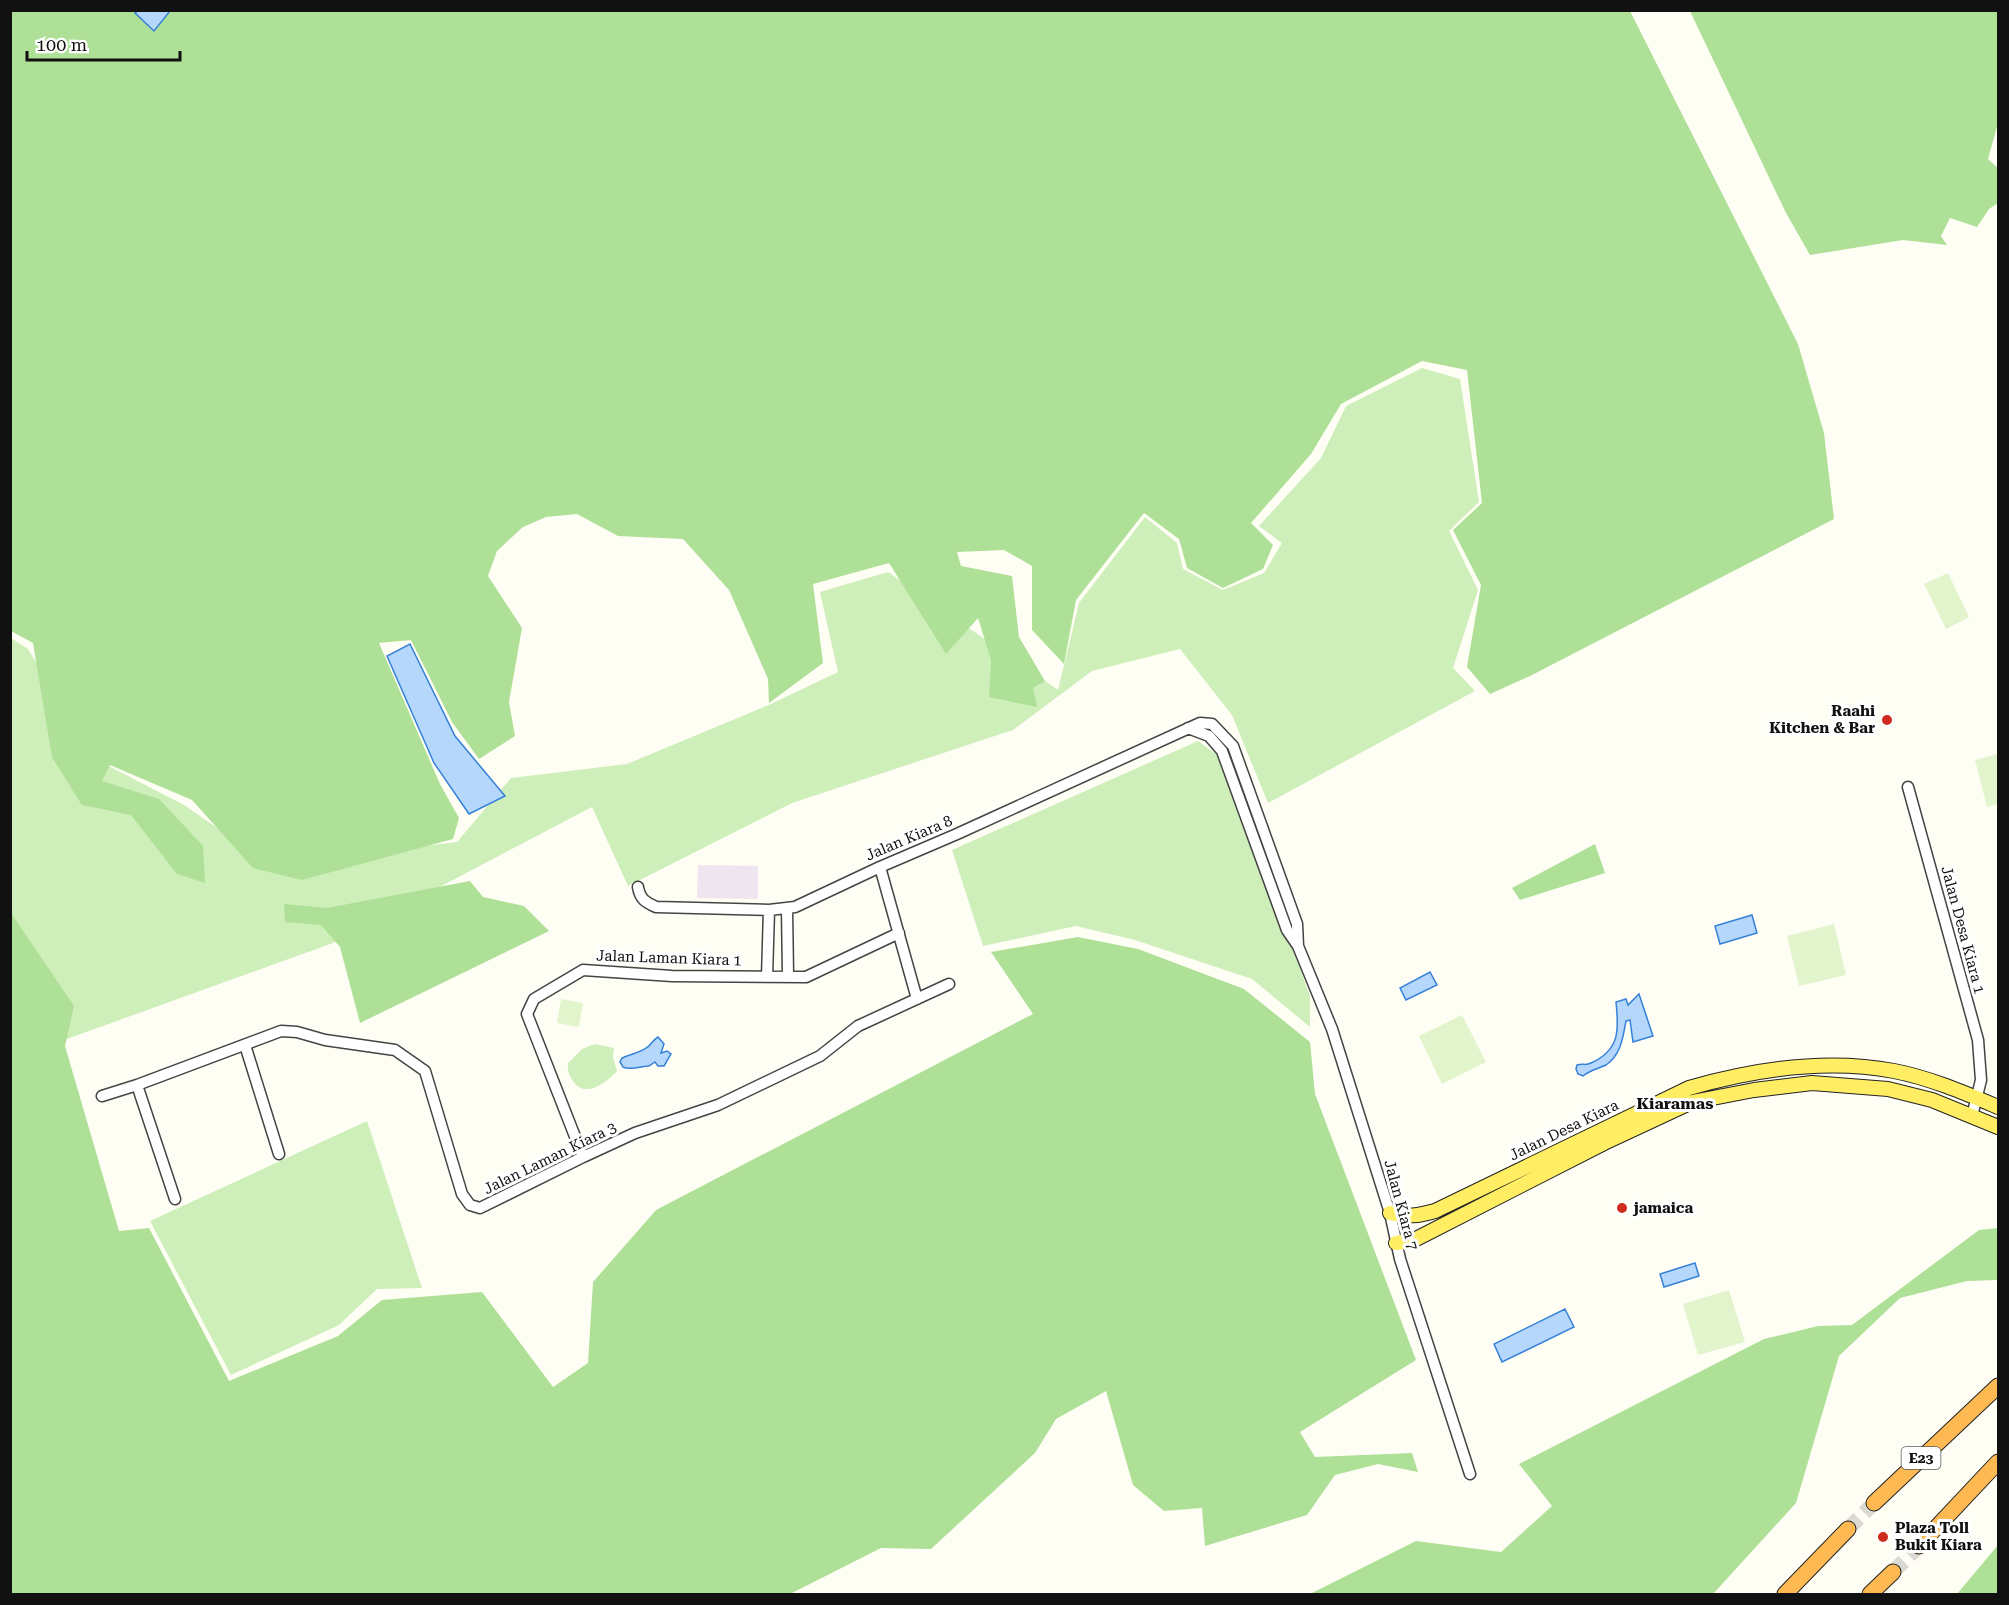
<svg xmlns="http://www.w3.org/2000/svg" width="2009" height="1605" font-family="'Roboto Serif',serif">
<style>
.industrial{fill:#efe5ef}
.green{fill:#ceeeba}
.forest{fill:#aee097}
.pitch{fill:#e1f4cc}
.water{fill:#b4d7fb;stroke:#3581d8;stroke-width:1.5}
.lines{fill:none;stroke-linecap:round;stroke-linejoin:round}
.highway-tunnel{stroke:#dbdad2;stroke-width:15;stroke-dasharray:15 8;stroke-linecap:butt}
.minor-casing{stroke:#444;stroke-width:13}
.major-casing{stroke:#222;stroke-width:16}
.highway-casing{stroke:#222;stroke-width:17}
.minor{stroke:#fff;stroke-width:10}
.major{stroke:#ffee64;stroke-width:14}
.highway{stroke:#ffb953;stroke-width:15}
.poi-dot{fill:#ce2c1c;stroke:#fff;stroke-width:2}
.labels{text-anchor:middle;stroke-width:6;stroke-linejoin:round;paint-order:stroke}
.shield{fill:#fff;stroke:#585858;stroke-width:1.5}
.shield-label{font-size:14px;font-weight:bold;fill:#111}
.poi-label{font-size:15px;font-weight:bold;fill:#111;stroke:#fff;text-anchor:start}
.street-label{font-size:15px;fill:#111;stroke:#fff}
.neighbourhood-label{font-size:16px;font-weight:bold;fill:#111;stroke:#fff}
</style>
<rect width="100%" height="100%" fill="#fffef4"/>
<!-- industrial -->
<path class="industrial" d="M 698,865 L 758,866 L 758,899 L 697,898 Z"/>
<!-- green -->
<path class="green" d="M 1422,368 L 1460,379 L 1479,502 L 1449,531 L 1478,590 L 1453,668 L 1475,691 L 1268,803 L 1232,715 L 1180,649 L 1092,671 L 1013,730 L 792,803 L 628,886 L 592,807 L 333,943 L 53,1044 L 11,960 L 11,638 L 28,649 L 95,759 L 184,805 L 271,865 L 457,842 L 511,778 L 627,764 L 771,704 L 838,672 L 820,592 L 888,572 L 1058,690 L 1079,603 L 1145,517 L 1177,543 L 1183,569 L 1223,590 L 1264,573 L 1282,543 L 1259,526 L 1321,458 L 1346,406 Z
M 1198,741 L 1223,759 L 1310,996 L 1310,1027 L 1252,979 L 1135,940 L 1076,926 L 983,946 L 952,850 Z
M 595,1044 L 614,1048 L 613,1057 L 617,1071 C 607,1083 584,1099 573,1081 C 569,1075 567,1070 568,1063 L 582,1049 Z
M 367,1121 L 422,1288 L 377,1289 L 339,1325 L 231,1375 L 150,1221 Z"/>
<!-- forest -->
<path class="forest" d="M 10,11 L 1630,11 L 1798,344 L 1824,433 L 1834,519 L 1530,676 L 1490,694 L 1467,667 L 1481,585 L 1453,530 L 1482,503 L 1467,370 L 1422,361 L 1341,404 L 1311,454 L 1251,523 L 1273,545 L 1263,569 L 1223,588 L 1187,568 L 1179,539 L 1144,513 L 1076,600 L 1064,664 L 1032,630 L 1032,566 L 1004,550 L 957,552 L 961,566 L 1012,576 L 1019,637 L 1045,681 L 1033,688 L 1037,707 L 989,697 L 991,660 L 978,618 L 946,654 L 889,563 L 813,584 L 823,663 L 769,703 L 768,679 L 729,590 L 683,539 L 618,536 L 577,514 L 546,517 L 523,527 L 497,551 L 488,576 L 522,628 L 509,702 L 515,736 L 479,759 L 452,722 L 411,640 L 379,643 L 440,784 L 459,818 L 453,839 L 302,880 L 253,868 L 192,800 L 110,765 L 102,781 L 159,799 L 203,846 L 205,883 L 177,874 L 131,815 L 82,805 L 52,757 L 33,643 L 11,631 Z
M 1690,11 L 1998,11 L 1998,123 L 1988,159 L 1998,168 L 1998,203 L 1989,209 L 1977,227 L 1950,218 L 1941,236 L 1947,245 L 1903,240 L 1810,255 L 1786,213 Z
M 1595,844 L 1605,873 L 1520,900 L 1512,888 Z
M 470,881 L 483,897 L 524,906 L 549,931 L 360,1023 L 340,947 L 321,925 L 285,922 L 284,904 L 327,908 Z
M 11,913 L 74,1006 L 65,1046 L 119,1231 L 149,1228 L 229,1381 L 338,1336 L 382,1300 L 482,1292 L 553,1387 L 588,1363 L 593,1282 L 656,1210 L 1033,1014 L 991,952 L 1078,937 L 1138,949 L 1244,989 L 1310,1042 L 1315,1094 L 1416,1360 L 1300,1432 L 1315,1457 L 1412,1453 L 1418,1472 L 1378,1464 L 1335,1475 L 1307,1515 L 1205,1546 L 1202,1508 L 1164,1511 L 1133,1485 L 1106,1391 L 1056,1419 L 1035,1453 L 931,1549 L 881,1548 L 790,1594 L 11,1594 Z
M 1998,1228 L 1998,1280 L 1967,1281 L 1900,1298 L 1839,1356 L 1796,1503 L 1713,1594 L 1310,1594 L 1416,1541 L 1501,1552 L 1552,1506 L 1519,1464 L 1764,1339 L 1818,1326 L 1852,1325 L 1979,1230 Z
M 1998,1545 L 1998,1594 L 1957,1594 Z"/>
<!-- pitch -->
<path class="pitch" d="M 1948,573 L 1969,617 L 1946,629 L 1924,584 Z
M 1998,754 L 1998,804 L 1987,807 L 1975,760 Z
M 1834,924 L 1846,975 L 1799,986 L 1787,936 Z
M 561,999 L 583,1003 L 579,1027 L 557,1023 Z
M 1462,1015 L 1486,1062 L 1442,1084 L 1419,1036 Z
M 1729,1290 L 1745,1342 L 1698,1355 L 1683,1304 Z"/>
<!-- water -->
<path class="water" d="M 139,10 L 170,10 L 170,11 L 154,31 L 135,13 Z
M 410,644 L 455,736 L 505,796 L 469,814 L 434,763 L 387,656 Z
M 1752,915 L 1757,933 L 1720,944 L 1715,926 Z
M 1430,972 L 1437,985 L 1406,1000 L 1400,988 Z
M 1639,994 L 1653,1036 L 1633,1042 L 1630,1020 L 1626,1021 C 1623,1037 1621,1055 1606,1065 C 1598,1069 1590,1070 1583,1076 L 1578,1074 L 1576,1069 L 1577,1065 C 1583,1063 1585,1066 1591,1063 C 1620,1050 1619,1030 1616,1002 L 1626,999 L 1628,1005 Z
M 658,1037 L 664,1044 L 661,1053 L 667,1051 L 671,1054 L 664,1066 L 658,1066 L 655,1062 L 649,1066 C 641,1066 630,1071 623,1067 L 620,1062 L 622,1058 C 628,1055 641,1052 646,1048 C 650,1046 653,1040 658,1037 Z
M 1695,1263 L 1699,1276 L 1664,1287 L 1660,1274 Z
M 1565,1309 L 1574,1327 L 1502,1362 L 1494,1344 Z"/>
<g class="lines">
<!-- highway-tunnel -->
<path class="highway-tunnel" d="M 1848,1529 L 1874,1503
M 1893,1572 L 1919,1546"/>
<defs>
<path id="minor" d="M 1188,728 L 1209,736 L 1222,751 L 1287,930 L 1298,946 L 1332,1029 L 1390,1213 L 1400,1259 L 1470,1474
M 1908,787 L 1978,1040 L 1981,1080 L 1972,1116
M 880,867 L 917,999
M 638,887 C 640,899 645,902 656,907 L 769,910 L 795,907 L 880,867 L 957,834 L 1200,723 L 1212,724 L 1233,746 L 1297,924 L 1298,946
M 787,909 L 788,976
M 767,977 L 769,910
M 245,1045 L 279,1154
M 137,1085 L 175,1199
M 102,1096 L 137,1085 L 281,1031 L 297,1032 L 325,1040 L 395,1050 L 425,1071 L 462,1194 L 470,1205 L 480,1208 L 583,1157 L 635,1133 L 718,1105 L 820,1056 L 858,1026 L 949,984
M 583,1157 L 527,1014 L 534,999 L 583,970 L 672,976 L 806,977 L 899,933"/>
<path id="major" d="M 1390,1213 C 1407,1217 1418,1216 1435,1211 L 1689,1088 C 1755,1069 1825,1058 1894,1071 C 1930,1078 1965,1093 1998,1107
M 1396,1243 L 1414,1240 L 1604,1143 L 1692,1102 L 1754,1090 L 1812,1083 L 1888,1089 L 1932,1100 L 1998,1127"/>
<path id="highway" d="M 1874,1503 L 1998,1386
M 1919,1546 L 1998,1462
M 1785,1594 L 1848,1529
M 1870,1594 L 1893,1572"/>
</defs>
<!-- minor casing -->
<use href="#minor" class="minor-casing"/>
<!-- major casing -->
<use href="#major" class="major-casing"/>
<!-- highway casing -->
<use href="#highway" class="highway-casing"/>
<!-- minor -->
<use href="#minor" class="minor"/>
<!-- major -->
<use href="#major" class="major"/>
<!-- highway -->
<use href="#highway" class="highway"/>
</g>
<!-- markers -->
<g class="poi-dot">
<circle cx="1887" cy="720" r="6"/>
<circle cx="1622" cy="1208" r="6"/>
<circle cx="1883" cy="1537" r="6"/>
</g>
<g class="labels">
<!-- shield labels -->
<rect class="shield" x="1901.5" y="1447" width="39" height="22" rx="4.5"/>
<g class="shield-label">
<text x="1921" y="1463">E23</text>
</g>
<!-- poi labels -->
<g class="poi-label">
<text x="1875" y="716" text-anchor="end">Raahi<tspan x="1875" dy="17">Kitchen &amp; Bar</tspan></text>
<text x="1634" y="1213">jamaica</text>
<text x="1895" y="1533">Plaza Toll<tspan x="1895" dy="17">Bukit Kiara</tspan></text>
</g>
<!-- street labels -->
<g class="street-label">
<text transform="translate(909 838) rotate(-23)" y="5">Jalan Kiara 8</text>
<text transform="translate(1963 930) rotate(75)" y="5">Jalan Desa Kiara 1</text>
<text transform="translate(669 958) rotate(2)" y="5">Jalan Laman Kiara 1</text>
<text transform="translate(1564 1130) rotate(-26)" y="5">Jalan Desa Kiara</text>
<text transform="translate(550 1158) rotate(-26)" y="5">Jalan Laman Kiara 3</text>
<text transform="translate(1401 1205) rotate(75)" y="5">Jalan Kiara 7</text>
</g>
<!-- neighbourhood labels -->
<g class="neighbourhood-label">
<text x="1675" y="1109">Kiaramas</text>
</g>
</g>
<!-- border -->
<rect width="2009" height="1605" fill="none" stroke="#111111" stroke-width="24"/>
<!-- scale -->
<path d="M27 51v9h153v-9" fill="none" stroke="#111111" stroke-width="3"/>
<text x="36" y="51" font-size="18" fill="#111111" stroke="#ffffff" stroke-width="4.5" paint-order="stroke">100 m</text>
</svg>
